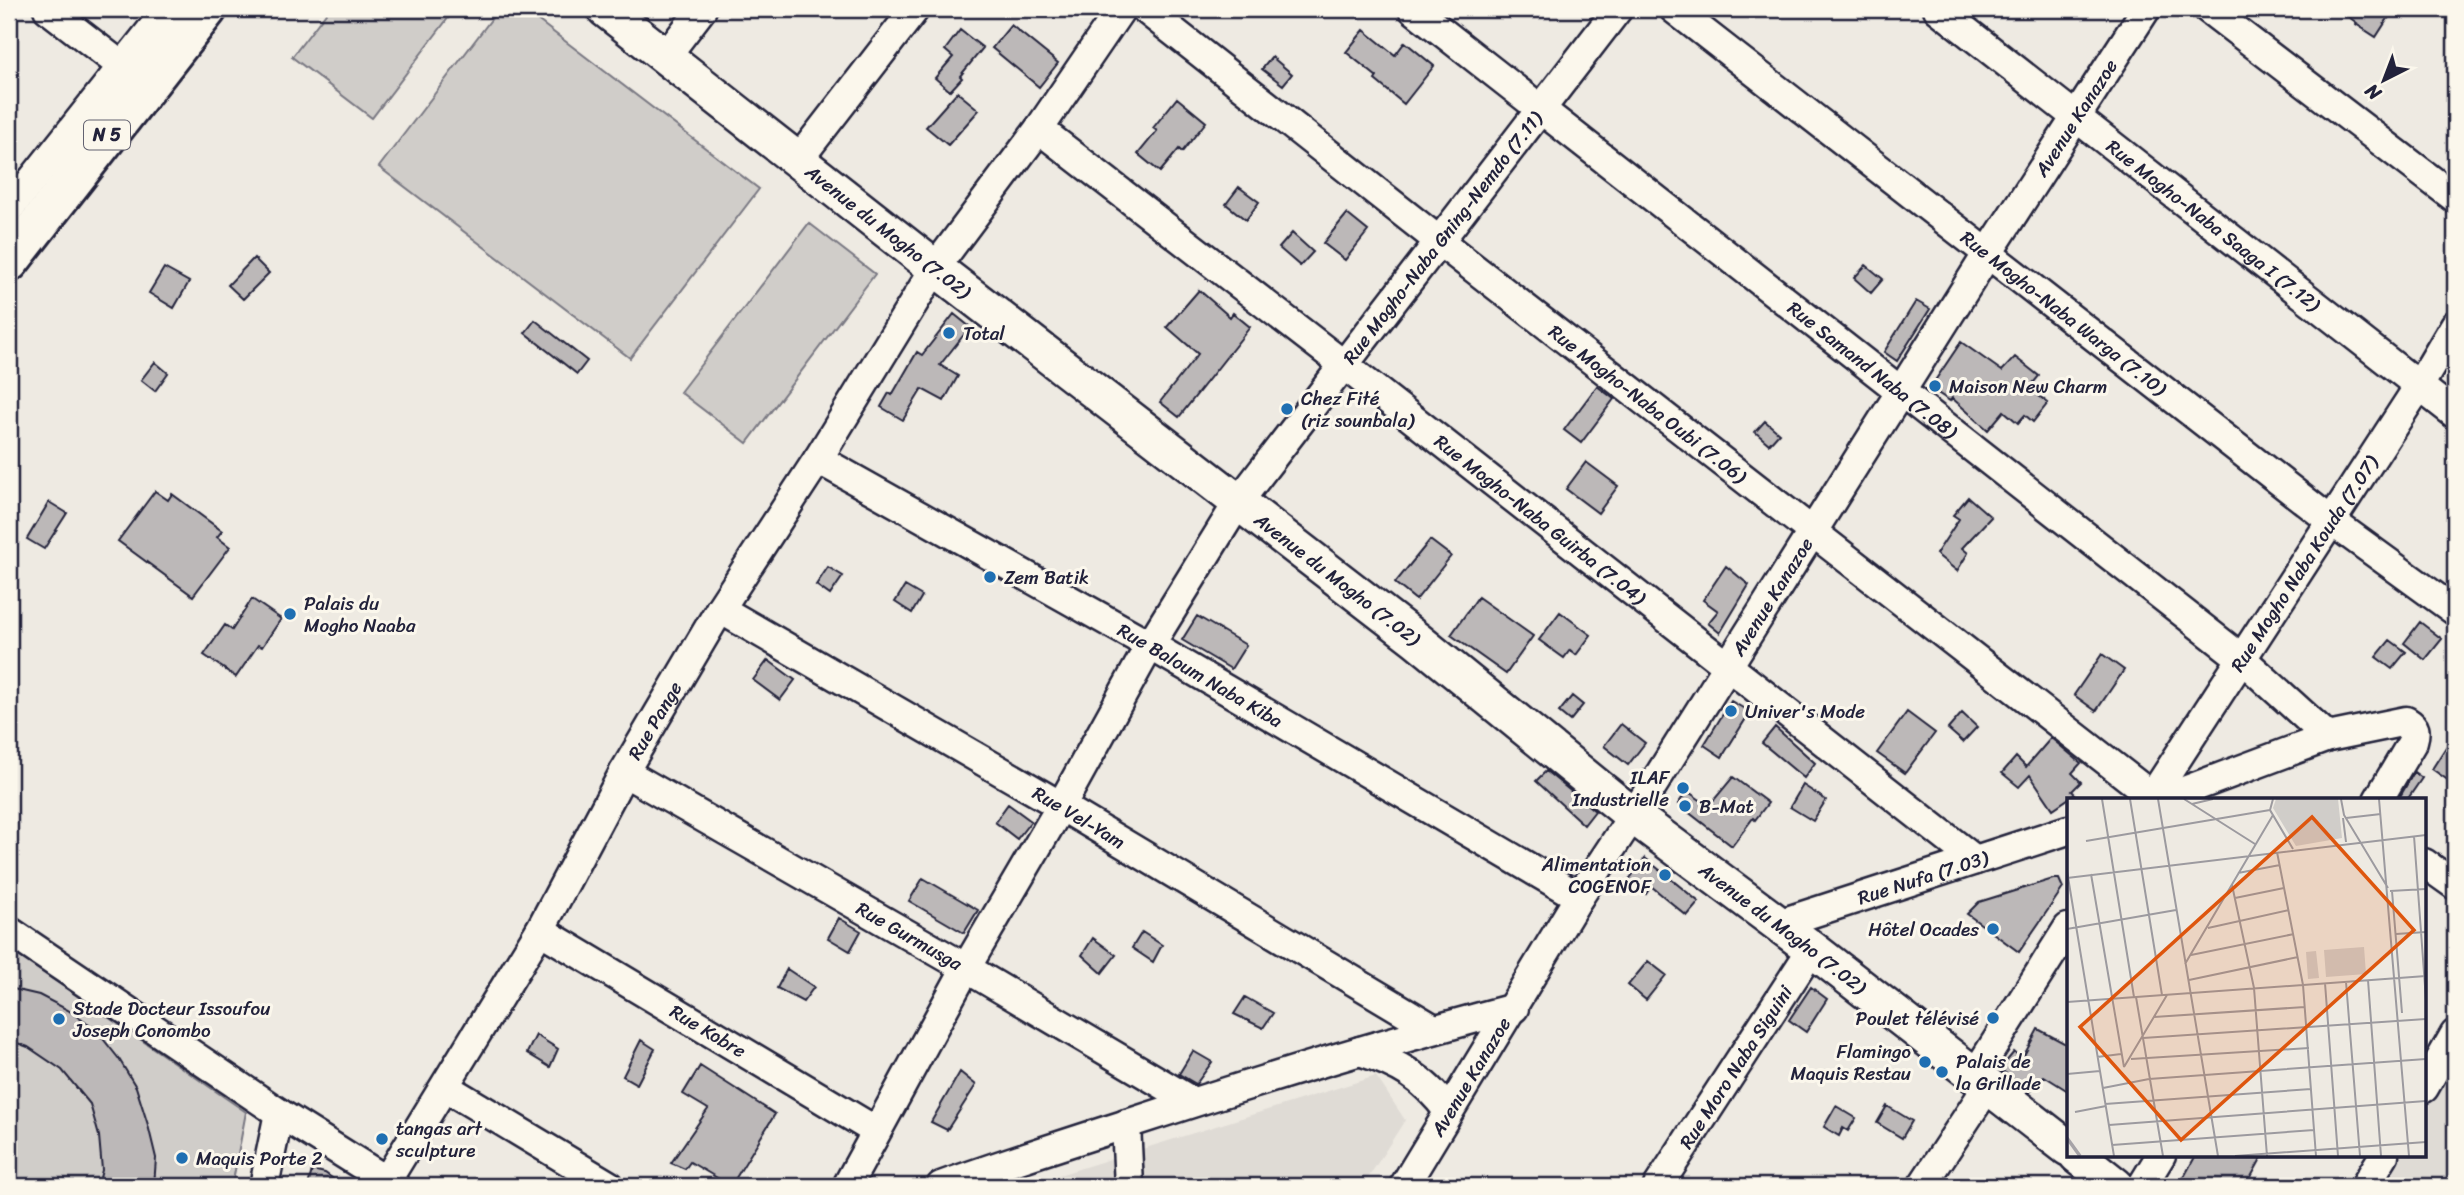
<svg xmlns="http://www.w3.org/2000/svg" width="2464" height="1195" font-family="Sriracha,sans-serif">
<style>
.built{fill:#dfdbd5}
.green{fill:#d0cdc9;stroke:#797882;stroke-width:2}
.building{fill:#bcb8b8;stroke:#22223b;stroke-width:2}
.lines{fill:none;stroke-linecap:round;stroke-linejoin:round}
.minor-casing{stroke:#22223b;stroke-width:33}
.major-casing{stroke:#22223b;stroke-width:40}
.highway-casing{stroke:#22223b;stroke-width:44}
.minor{stroke:#fbf7ec;stroke-width:28}
.major{stroke:#fbf7ec;stroke-width:35}
.highway{stroke:#fbf7ec;stroke-width:38}
.poi-dot{fill:#1f6fb2;stroke:#fbf7ec;stroke-width:2.5}
.labels{text-anchor:middle;stroke-width:6;stroke-linejoin:round;paint-order:stroke}
.shield{fill:#fbf7ec;stroke:#636270;stroke-width:2}
.shield-label{font-size:18px;font-weight:bold;fill:#22223b}
.street-label{font-size:19px;fill:#22223b;stroke:#fbf7ec}
.poi-label{font-size:19px;fill:#22223b;stroke:#fbf7ec;text-anchor:start}
.inset-river{fill:none;stroke:#a6a3a7;stroke-width:3.5}
.inset-road{fill:none;stroke:#9c9a9f;stroke-width:2}
.view{fill:#de560e;fill-opacity:0.15;stroke:#de560e;stroke-width:3.5}
.inset-edge{fill:none;stroke:#22223b;stroke-width:3.5}
</style>
<rect width="100%" height="100%" fill="#eeeae2"/>
<filter id="ink" filterUnits="userSpaceOnUse"><feTurbulence type="fractalNoise" baseFrequency=".0143" numOctaves="2"/><feDisplacementMap in="SourceGraphic" scale="14" xChannelSelector="R" yChannelSelector="G"/><feConvolveMatrix kernelMatrix="1 2 1 2 8 2 1 2 1" color-interpolation-filters="sRGB"/></filter>
<g filter="url(#ink)">
<!-- built -->
<path class="built" d="M 2455,1058 L 2455,1186 L 2377,1186 L 2396,1155 L 2424,1155 L 2424,1110 Z
M 1376,1076 L 1405,1120 L 1363,1186 L 1024,1186 Z"/>
<!-- green -->
<path class="green" d="M 329,9 L 455,9 L 372,118 L 292,57 Z
M 499,9 L 523,9 L 759,189 L 630,358 L 379,167 Z
M 809,223 L 875,274 L 747,443 L 680,392 Z
M 9,949 L 246,1112 L 232,1186 L 9,1186 Z"/>
<!-- building -->
<path class="building" d="M 2338,9 L 2394,9 L 2376,37 L 2356,24 L 2357,23 Z
M 1011,25 L 1058,63 L 1039,87 L 992,48 Z
M 960,30 L 983,48 L 960,76 L 962,78 L 950,91 L 935,78 L 953,57 L 945,50 Z
M 1364,30 L 1395,55 L 1405,42 L 1434,66 L 1404,104 L 1375,80 L 1377,77 L 1346,52 Z
M 1272,57 L 1292,74 L 1283,85 L 1262,69 Z
M 957,92 L 979,110 L 948,145 L 926,127 Z
M 1177,98 L 1206,122 L 1182,152 L 1179,149 L 1160,172 L 1138,154 L 1157,131 L 1153,128 Z
M 1239,187 L 1259,202 L 1246,220 L 1226,204 Z
M 1347,214 L 1368,231 L 1345,260 L 1323,243 Z
M 1292,233 L 1313,252 L 1300,266 L 1279,248 Z
M 254,258 L 269,273 L 243,299 L 228,285 Z
M 1866,265 L 1883,279 L 1871,293 L 1854,278 Z
M 164,268 L 189,282 L 174,308 L 149,293 Z
M 1199,290 L 1230,317 L 1233,313 L 1250,327 L 1179,417 L 1160,402 L 1198,354 L 1167,327 Z
M 1916,301 L 1930,309 L 1897,361 L 1884,352 Z
M 954,314 L 970,327 L 940,365 L 958,376 L 944,401 L 922,389 L 903,420 L 881,407 L 889,393 L 892,395 L 917,352 L 922,355 Z
M 535,320 L 587,361 L 577,374 L 525,333 Z
M 1961,342 L 2002,371 L 2015,357 L 2039,376 L 2029,388 L 2048,403 L 2033,422 L 2025,415 L 2018,423 L 2004,411 L 1988,430 L 1952,398 L 1950,401 L 1930,388 Z
M 155,362 L 168,373 L 155,391 L 141,380 Z
M 1597,386 L 1614,399 L 1581,443 L 1564,430 Z
M 1765,421 L 1779,433 L 1769,444 L 1755,432 Z
M 1586,462 L 1618,486 L 1598,513 L 1566,489 Z
M 155,491 L 168,500 L 172,494 L 222,531 L 217,537 L 230,547 L 193,596 L 118,541 Z
M 1968,497 L 1991,517 L 1962,548 L 1968,553 L 1957,571 L 1936,554 L 1959,519 L 1953,515 Z
M 49,502 L 67,513 L 44,549 L 27,539 Z
M 1430,540 L 1451,556 L 1416,600 L 1395,583 Z
M 1726,566 L 1749,585 L 1720,633 L 1708,623 L 1718,611 L 1703,600 Z
M 828,567 L 843,576 L 830,595 L 816,585 Z
M 905,586 L 922,596 L 912,613 L 895,602 Z
M 1478,597 L 1533,636 L 1506,674 L 1451,635 Z
M 252,599 L 281,619 L 262,647 L 258,645 L 236,677 L 204,655 L 225,625 L 232,630 Z
M 1560,612 L 1591,635 L 1576,655 L 1570,650 L 1564,658 L 1539,640 Z
M 1197,616 L 1246,645 L 1231,669 L 1182,640 Z
M 2420,622 L 2442,639 L 2425,660 L 2404,643 Z
M 2390,640 L 2406,652 L 2392,669 L 2376,657 Z
M 2102,654 L 2124,670 L 2096,711 L 2074,695 Z
M 768,660 L 795,680 L 780,700 L 753,680 Z
M 1572,696 L 1583,705 L 1570,721 L 1559,712 Z
M 1731,701 L 1750,712 L 1722,757 L 1704,745 Z
M 1907,712 L 1935,733 L 1905,773 L 1877,753 Z
M 1962,713 L 1977,727 L 1963,742 L 1948,729 Z
M 1621,724 L 1645,743 L 1628,765 L 1604,746 Z
M 1775,727 L 1815,763 L 1804,778 L 1762,743 Z
M 2455,733 L 2455,785 L 2432,769 Z
M 2051,738 L 2081,763 L 2072,773 L 2081,782 L 2072,791 L 2075,794 L 2053,809 L 2030,775 L 2019,787 L 2002,773 L 2016,757 L 2026,767 Z
M 1546,771 L 1595,811 L 1584,825 L 1536,781 Z
M 2414,772 L 2422,778 L 2407,800 L 2398,800 Z
M 1733,777 L 1768,803 L 1755,820 L 1753,818 L 1732,846 L 1678,804 L 1687,791 L 1709,806 Z
M 1803,785 L 1826,800 L 1813,821 L 1790,807 Z
M 1008,804 L 1031,821 L 1017,839 L 995,822 Z
M 1645,858 L 1699,902 L 1687,916 L 1651,886 L 1646,894 L 1628,881 Z
M 923,878 L 978,910 L 964,933 L 909,901 Z
M 2053,879 L 2059,879 L 2063,888 L 2019,952 L 1967,914 L 1979,902 Z
M 839,918 L 861,931 L 850,951 L 828,938 Z
M 1142,932 L 1162,945 L 1153,962 L 1132,948 Z
M 1093,938 L 1116,955 L 1102,973 L 1082,955 Z
M 1648,961 L 1666,975 L 1646,1000 L 1628,985 Z
M 787,969 L 814,987 L 803,1002 L 777,988 Z
M 1811,987 L 1827,999 L 1806,1032 L 1789,1020 Z
M 9,988 L 39,995 L 68,1010 L 96,1030 L 119,1059 L 136,1087 L 148,1125 L 156,1158 L 154,1186 L 98,1186 L 102,1170 L 99,1136 L 90,1104 L 62,1070 L 28,1047 L 9,1040 Z
M 1245,997 L 1273,1013 L 1263,1028 L 1234,1014 Z
M 2038,1029 L 2068,1045 L 2068,1091 L 2044,1076 L 2029,1092 L 2000,1069 L 2014,1052 L 2022,1059 Z
M 536,1035 L 558,1049 L 550,1067 L 527,1053 Z
M 641,1040 L 655,1049 L 637,1084 L 623,1076 Z
M 1193,1051 L 1212,1062 L 1196,1084 L 1179,1074 Z
M 700,1066 L 775,1114 L 731,1186 L 690,1162 L 685,1169 L 671,1163 L 708,1109 L 683,1094 Z
M 960,1072 L 976,1085 L 947,1130 L 931,1122 Z
M 1836,1106 L 1856,1118 L 1848,1131 L 1843,1128 L 1839,1136 L 1824,1127 Z
M 1887,1106 L 1912,1121 L 1902,1138 L 1877,1123 Z
M 2196,1155 L 2263,1155 L 2246,1186 L 2179,1186 Z
M 312,1170 L 325,1173 L 343,1186 L 308,1186 Z"/>
<g class="lines">
<defs>
<g id="minor">
<path d="M 48,9 L 136,77"/>
<path id="s1" d="M 1145,9 L 1439,241 L 2152,796"/>
<path id="s2" d="M 1413,9 L 2241,658 L 2328,737"/>
<path id="s3" d="M 1674,9 L 2331,521 L 2455,611"/>
<path id="s4" d="M 1938,9 L 2455,414"/>
<path d="M 2208,9 L 2455,198"/>
<path d="M 666,56 L 702,9"/>
<path id="s5" d="M 1039,129 L 1344,365 L 1975,860"/>
<path d="M 798,160 L 915,9"/>
<path d="M 9,209 L 168,9"/>
<path id="s6" d="M 818,459 L 1150,645 L 1579,897"/>
<path id="s7" d="M 720,609 L 1061,806 L 1434,1029"/>
<path id="s8" d="M 624,772 L 966,968 L 1193,1102"/>
<path id="s9" d="M 2150,800 L 2419,386 L 2455,325"/>
<path d="M 2160,800 L 2328,737 L 2406,721 C 2416,727 2416,731 2413,741 L 2378,800"/>
<path d="M 2424,863 L 2455,885"/>
<path id="s10" d="M 1778,924 L 2068,830"/>
<path id="s11" d="M 540,930 L 876,1131"/>
<path d="M 9,931 L 279,1113 L 395,1186"/>
<path d="M 1360,1051 C 1399,1064 1423,1077 1448,1111"/>
<path d="M 1975,1075 L 2068,928"/>
<path d="M 445,1087 L 610,1186"/>
<path d="M 2424,1088 L 2455,1034"/>
<path d="M 1126,1124 L 1129,1186"/>
<path id="s12" d="M 387,1180 L 540,930 L 624,772 L 720,609 L 818,459 L 935,268 L 1039,129 L 1121,9"/>
<path d="M 264,1186 L 279,1113"/>
<path id="s13" d="M 847,1186 L 966,968 L 1061,806 L 1150,645 L 1239,501 L 1618,9"/>
<path d="M 941,1186 C 1002,1164 1065,1144 1127,1124 C 1255,1082 1384,1042 1514,1008"/>
<path id="s14" d="M 1404,1186 L 1579,897 L 1653,785 L 1988,253 L 2146,9"/>
<path id="s15" d="M 1658,1186 L 1812,949"/>
<path d="M 1922,1186 L 1988,1086"/>
<path d="M 2142,1186 L 2161,1155"/>
<path d="M 2365,1186 L 2384,1155"/>
</g>
<g id="major">
<path id="s16" d="M 605,9 L 935,268 L 1417,640 L 1632,815 L 1812,949 L 2068,1148"/>
<path d="M 2077,1155 L 2116,1186"/>
</g>
<path id="highway" d="M 9,262 L 207,9"/>
</defs>
<!-- minor casing -->
<use href="#minor" class="minor-casing"/>
<!-- major casing -->
<use href="#major" class="major-casing"/>
<!-- highway casing -->
<use href="#highway" class="highway-casing"/>
<!-- minor -->
<use href="#minor" class="minor"/>
<!-- major -->
<use href="#major" class="major"/>
<!-- highway -->
<use href="#highway" class="highway"/>
</g>
</g>
<!-- markers -->
<g class="poi-dot">
<circle cx="949" cy="333" r="7"/>
<circle cx="1935" cy="386" r="7"/>
<circle cx="1287" cy="409" r="7"/>
<circle cx="990" cy="577" r="7"/>
<circle cx="290" cy="614" r="7"/>
<circle cx="1731" cy="711" r="7"/>
<circle cx="1683" cy="788" r="7"/>
<circle cx="1685" cy="806" r="7"/>
<circle cx="1665" cy="875" r="7"/>
<circle cx="1993" cy="929" r="7"/>
<circle cx="1993" cy="1018" r="7"/>
<circle cx="59" cy="1019" r="7"/>
<circle cx="1925" cy="1062" r="7"/>
<circle cx="1942" cy="1072" r="7"/>
<circle cx="382" cy="1139" r="7"/>
<circle cx="182" cy="1158" r="7"/>
</g>
<g class="labels">
<!-- shield labels -->
<rect class="shield" x="84" y="120.5" width="46" height="29" rx="5"/>
<g class="shield-label">
<text x="107" y="141">N 5</text>
</g>
<!-- street labels -->
<g class="street-label">
<text dy="7" stroke="none"><textPath href="#s14" startOffset="1262">Avenue Kanazoe</textPath></text>
<text dy="7" stroke="none"><textPath href="#s4" startOffset="350">Rue Mogho-Naba Saaga I (7.12)</textPath></text>
<text dy="7" stroke="none"><textPath href="#s16" startOffset="360">Avenue du Mogho (7.02)</textPath></text>
<text dy="7" stroke="none"><textPath href="#s13" startOffset="1122">Rue Mogho-Naba Gning-Nemdo (7.11)</textPath></text>
<text dy="7" stroke="none"><textPath href="#s3" startOffset="494">Rue Mogho-Naba Warga (7.10)</textPath></text>
<text dy="7" stroke="none"><textPath href="#s2" startOffset="584">Rue Samand Naba (7.08)</textPath></text>
<text dy="7" stroke="none"><textPath href="#s1" startOffset="639">Rue Mogho-Naba Oubi (7.06)</textPath></text>
<text dy="7" stroke="none"><textPath href="#s5" startOffset="635">Rue Mogho-Naba Guirba (7.04)</textPath></text>
<text dy="7" stroke="none"><textPath href="#s9" startOffset="282">Rue Mogho Naba Kouda (7.07)</textPath></text>
<text dy="7" stroke="none"><textPath href="#s16" startOffset="928">Avenue du Mogho (7.02)</textPath></text>
<text dy="7" stroke="none"><textPath href="#s14" startOffset="695">Avenue Kanazoe</textPath></text>
<text dy="7" stroke="none"><textPath href="#s6" startOffset="439">Rue Baloum Naba Kiba</textPath></text>
<text dy="7" stroke="none"><textPath href="#s12" startOffset="532">Rue Pange</textPath></text>
<text dy="7" stroke="none"><textPath href="#s7" startOffset="415">Rue Vel-Yam</textPath></text>
<text dy="7" stroke="none"><textPath href="#s10" startOffset="152">Rue Nufa (7.03)</textPath></text>
<text dy="7" stroke="none"><textPath href="#s16" startOffset="1494">Avenue du Mogho (7.02)</textPath></text>
<text dy="7" stroke="none"><textPath href="#s8" startOffset="329">Rue Gurmusga</textPath></text>
<text dy="7" stroke="none"><textPath href="#s11" startOffset="196">Rue Kobre</textPath></text>
<text dy="7" stroke="none"><textPath href="#s15" startOffset="142">Rue Moro Naba Siguini</textPath></text>
<text dy="7" stroke="none"><textPath href="#s14" startOffset="128">Avenue Kanazoe</textPath></text>
</g>
<!-- poi labels -->
<g class="poi-label">
<text x="963" y="340">Total</text>
<text x="1949" y="393">Maison New Charm</text>
<text x="1301" y="405">Chez Fité<tspan x="1301" dy="22">(riz sounbala)</tspan></text>
<text x="1004" y="584">Zem Batik</text>
<text x="304" y="610">Palais du<tspan x="304" dy="22">Mogho Naaba</tspan></text>
<text x="1745" y="718">Univer's Mode</text>
<text x="1669" y="784" text-anchor="end">ILAF<tspan x="1669" dy="22">Industrielle</tspan></text>
<text x="1699" y="813">B-Mat</text>
<text x="1651" y="871" text-anchor="end">Alimentation<tspan x="1651" dy="22">COGENOF</tspan></text>
<text x="1979" y="936" text-anchor="end">Hôtel Ocades</text>
<text x="73" y="1015">Stade Docteur Issoufou<tspan x="73" dy="22">Joseph Conombo</tspan></text>
<text x="1979" y="1025" text-anchor="end">Poulet télévisé</text>
<text x="1911" y="1058" text-anchor="end">Flamingo<tspan x="1911" dy="22">Maquis Restau</tspan></text>
<text x="1956" y="1068">Palais de<tspan x="1956" dy="22">la Grillade</tspan></text>
<text x="396" y="1135">tangas art<tspan x="396" dy="22">sculpture</tspan></text>
<text x="196" y="1165">Maquis Porte 2</text>
</g>
</g>
<!-- overview -->
<g transform="translate(2067 798)">
<rect width="359" height="359" fill="#eeeae2"/>
<path d="M 209,1 L 271,1 L 275,40 L 229,48 L 206,10 ZM 297,149 L 299,176 L 259,179 L 257,152 ZM 249,153 L 252,180 L 241,181 L 239,154 Z" fill="#d0cdc9"/>
<path class="inset-river" d="M 0,340 L 13,358"/>
<path class="inset-road" d="M 35,1 L 67,199M 63,1 L 95,197M 91,1 L 151,358M 117,1 L 188,46M 206,1 L 203,12 L 226,51M 274,1 L 277,17 L 321,90M 312,1 L 342,358M 125,6 L 146,1M 276,20 L 279,44M 279,20 L 314,16M 347,38 L 359,202M 19,43 L 203,12M 210,54 L 236,187 L 249,358M 0,73 L 47,358M 171,75 L 213,67M 24,76 L 57,269M 0,80 L 359,37M 165,87 L 187,190 L 200,358M 323,93 L 359,91M 325,93 L 335,215M 168,100 L 217,90M 141,130 L 222,112M 0,131 L 109,112M 329,136 L 359,134M 124,157 L 227,136M 118,166 L 206,17M 122,182 L 231,159M 301,182 L 314,358M 279,184 L 293,358M 258,185 L 271,358M 69,199 L 96,358M 0,204 L 359,178M 87,219 L 238,209M 76,240 L 359,221M 30,259 L 54,256M 64,261 L 242,250M 57,269 L 100,197M 0,276 L 33,273M 36,290 L 82,281 L 359,261M 38,306 L 244,291M 8,314 L 39,308M 42,327 L 359,303M 45,347 L 247,332M 168,358 L 359,344"/>
<path class="view" d="M 245,19 L 347,132 L 114,342 L 13,229 Z"/>
<rect width="359" height="359" class="inset-edge"/>
</g>
<!-- margin -->
<rect width="2464" height="1195" fill="none" stroke="#fbf7ec" stroke-width="35"/>
<rect x="18" y="18" width="2429" height="1160" fill="none" stroke="#22223b" stroke-width="2.5" filter="url(#ink)"/>
<!-- north arrow -->
<g transform="translate(2384 80) rotate(222)" stroke="#fbf7ec" stroke-width="5" paint-order="stroke">
<path d="M0-5L12 26L0 18L-12 26Z" fill="#22223b"/>
<text y="-10" font-size="19" font-weight="bold" text-anchor="middle" fill="#22223b">N</text>
</g>
</svg>
